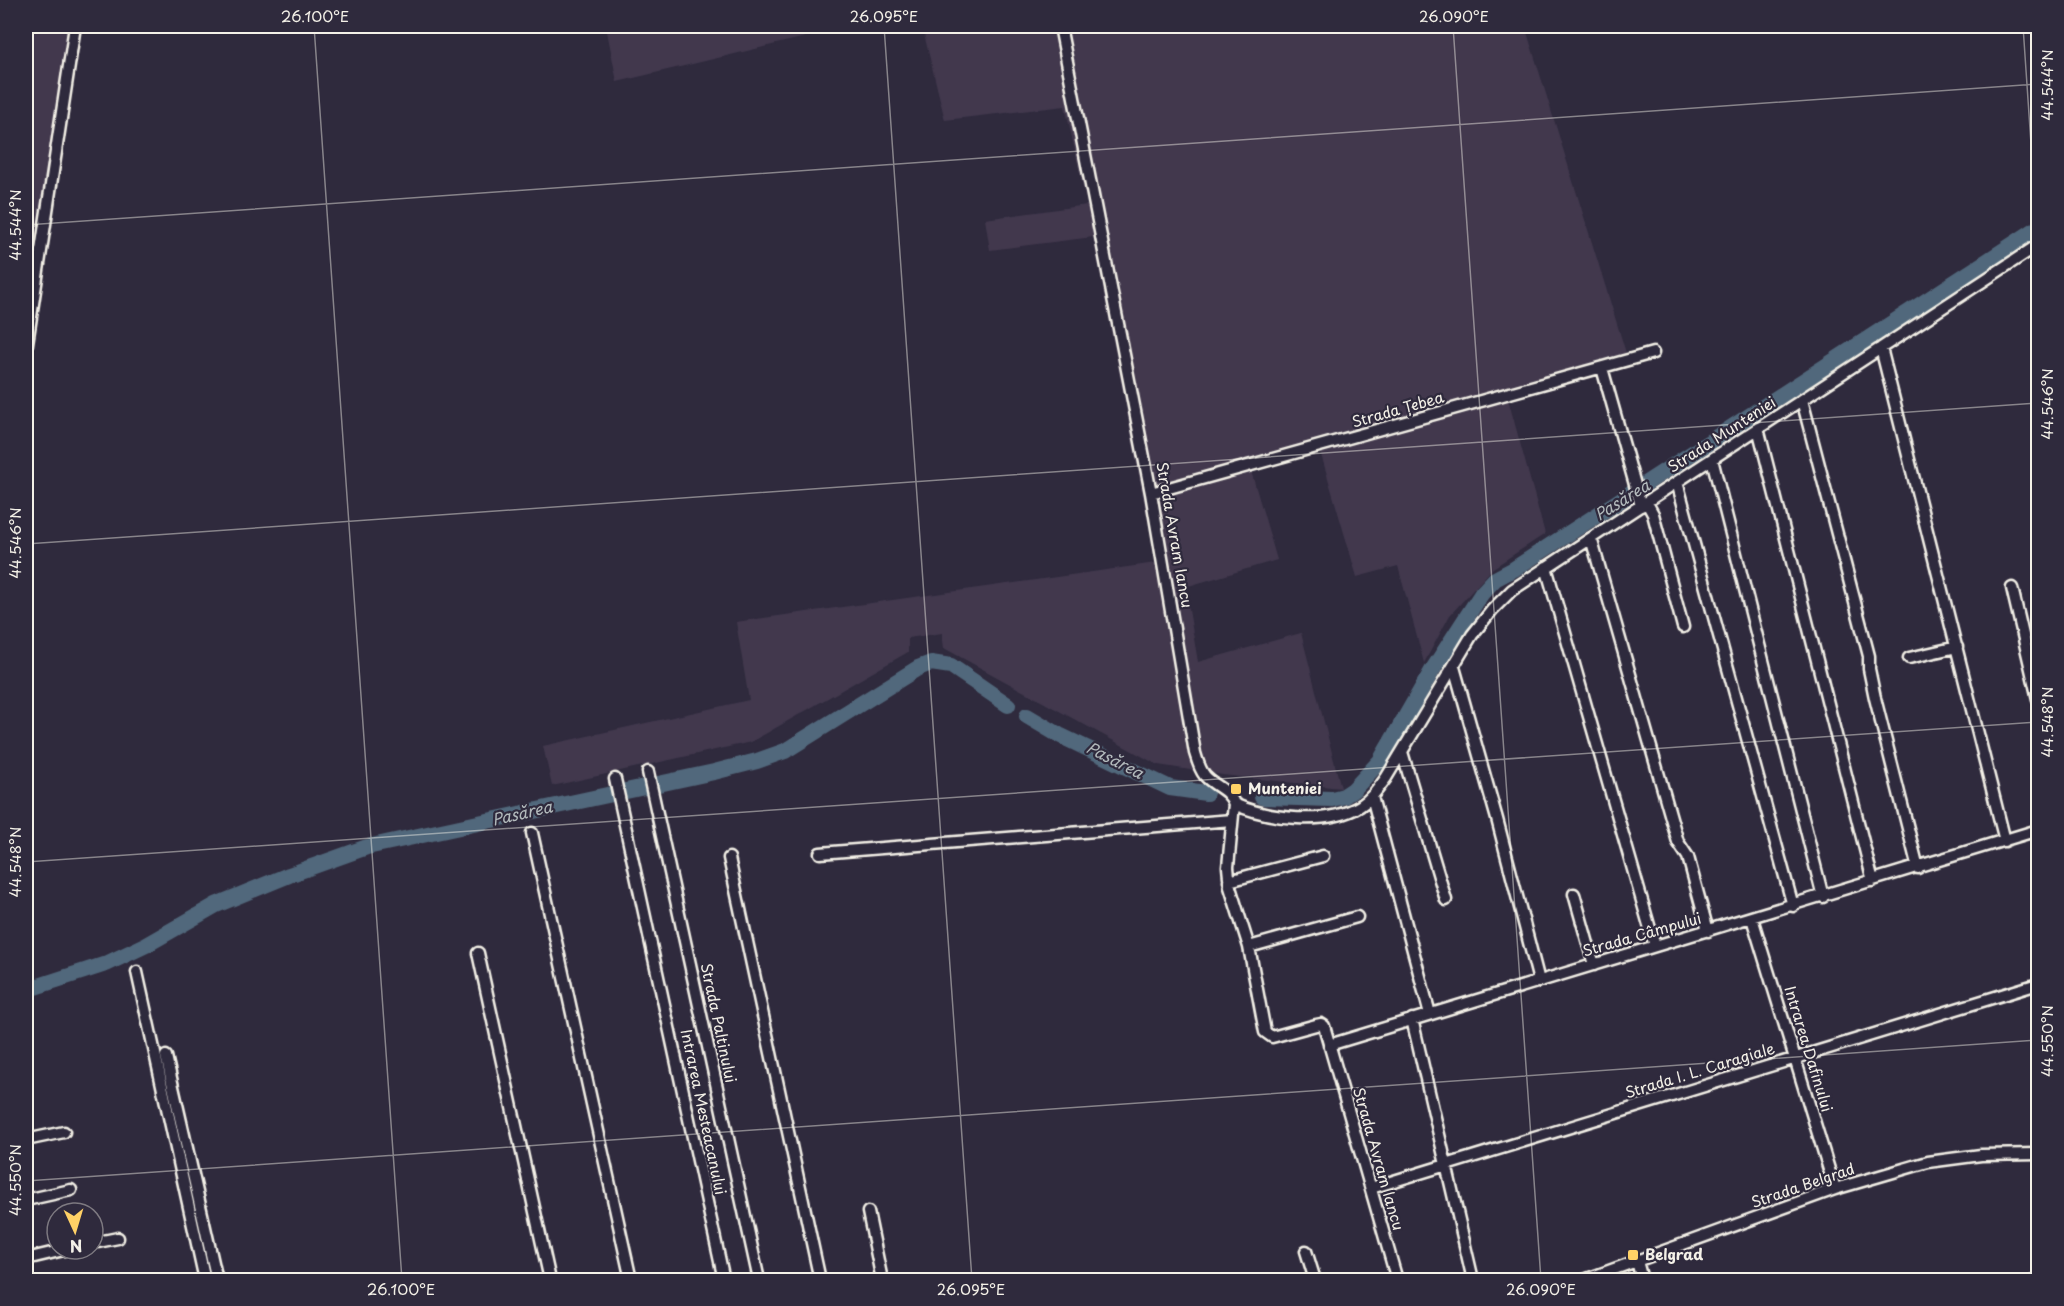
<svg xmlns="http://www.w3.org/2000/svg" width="2064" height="1306" font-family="'Playpen Sans',sans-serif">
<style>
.built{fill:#42394e}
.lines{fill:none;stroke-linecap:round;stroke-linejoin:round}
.river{stroke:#51687b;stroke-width:16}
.minor-casing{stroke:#f4f1e8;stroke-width:15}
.minor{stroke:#2f2a3d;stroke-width:10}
.ticks{fill:none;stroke:#f4f1e8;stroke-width:1.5;stroke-opacity:0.45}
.poi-dot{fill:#ffd166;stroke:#2f2a3d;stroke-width:2}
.labels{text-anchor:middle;stroke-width:4.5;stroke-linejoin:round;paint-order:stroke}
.street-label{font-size:15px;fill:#f4f1e8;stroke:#2f2a3d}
.poi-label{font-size:15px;font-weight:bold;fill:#f4f1e8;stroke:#2f2a3d;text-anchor:start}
.water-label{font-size:16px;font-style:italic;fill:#b3babc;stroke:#2f2a3d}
.neatline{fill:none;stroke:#f4f1e8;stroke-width:2}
.ticks-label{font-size:15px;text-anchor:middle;fill:#f4f1e8}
</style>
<rect width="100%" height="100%" fill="#2f2a3d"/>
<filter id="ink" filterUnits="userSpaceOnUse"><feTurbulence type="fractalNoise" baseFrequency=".0167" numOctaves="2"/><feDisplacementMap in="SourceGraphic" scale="12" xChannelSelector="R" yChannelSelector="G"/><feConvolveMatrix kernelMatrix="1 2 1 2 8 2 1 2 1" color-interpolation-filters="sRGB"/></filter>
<g filter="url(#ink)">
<!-- built -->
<path class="built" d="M 26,26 L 78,26 L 26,383 Z
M 606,26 L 852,26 L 617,82 Z
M 922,26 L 1525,26 L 1626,353 L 1505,388 L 1545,534 L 1493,568 L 1450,615 L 1424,663 L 1398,566 L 1357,577 L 1320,451 L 1251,471 L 1277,560 L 1185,587 L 1198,662 L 1301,633 L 1341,788 L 1223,775 L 1158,765 L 944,648 L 942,633 L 908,638 L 908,652 L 751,742 L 552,786 L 543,746 L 749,700 L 736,622 L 1156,563 L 1093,237 L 990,250 L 985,219 L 1087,205 L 1065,106 L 945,120 Z"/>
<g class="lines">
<!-- river -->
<path class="river" d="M 1027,716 L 1059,735 L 1170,788 L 1206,793
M 1262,797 L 1332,799 L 1344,796 L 1353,790 L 1380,761 L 1433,669 L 1482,593 L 1495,579 L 1514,569 L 2038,228
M 26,990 L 106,964 L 146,945 L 216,905 L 289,875 L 367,847 L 714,772 L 757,761 L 785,751 L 918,668 L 931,663 L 951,666 L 1008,705"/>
<defs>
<path id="minor" d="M 1060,26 L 1151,493 L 1195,753 C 1197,760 1200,770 1205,776 C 1215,787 1229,789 1234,804 L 1228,867 L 1230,887 L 1249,947 L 1265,1032 L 1272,1037 L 1316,1025 L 1321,1024 L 1324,1026 L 1397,1280
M 1881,348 L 2005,841
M 26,350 L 75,26
M 1602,368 L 1641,506
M 1802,400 L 1869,656 L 1869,669 L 1875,698 L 1918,868
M 1758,428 L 1873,881
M 1712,459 L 1823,897
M 1677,482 L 1793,906
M 1151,493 L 1653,353
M 1647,503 L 1653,514 L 1683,627
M 1591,538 L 1678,842 L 1688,857 L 1708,931
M 1546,567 L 1655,946
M 2012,588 L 2038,699
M 1909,658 L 1957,647
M 1454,667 L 1497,819 L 1539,981
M 1402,752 L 1446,900
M 648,772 L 759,1280
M 615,779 L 724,1280
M 1372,797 L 1430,1014
M 1234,804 C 1268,819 1327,826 1360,806 C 1371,799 1378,789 1386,778 L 1472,635 L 1492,610 L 1512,590 L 2038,245
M 532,833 L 631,1280
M 820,853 L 1232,820
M 729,858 L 820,1280
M 1229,881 L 1323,856
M 1574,894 L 1594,965
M 1752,918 L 1835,1189
M 1249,947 L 1357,917
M 478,953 L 550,1280
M 137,972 L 205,1280
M 1412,1019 L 1473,1280
M 1329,1045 L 2038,830
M 166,1056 L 217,1280
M 26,1140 L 64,1132
M 1371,1188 L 2038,984
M 26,1200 L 71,1190
M 868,1212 L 882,1280
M 93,1243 L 118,1238
M 1306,1251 L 1315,1280
M 26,1259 L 68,1249
M 1637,1261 L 1642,1280
M 26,1273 L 27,1280
M 1584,1280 L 1835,1189 L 1914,1166 L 1928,1162 L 1981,1155 L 2038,1154
M 2035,1280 L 2038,1280"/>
</defs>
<!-- minor casing -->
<use href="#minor" class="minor-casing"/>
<!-- minor -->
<use href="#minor" class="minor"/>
</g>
</g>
<!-- ticks -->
<path class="ticks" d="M 314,26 L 402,1280M 884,26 L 972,1280M 1453,26 L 1541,1280M 2023,26 L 2038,247M 26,225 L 2038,84M 26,544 L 2038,403M 26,862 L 2038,722M 26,1181 L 2038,1040"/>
<!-- markers -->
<g class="poi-dot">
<rect x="1230" y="783" width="12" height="12" rx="3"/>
<rect x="1627" y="1249" width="12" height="12" rx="3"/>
</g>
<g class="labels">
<!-- street labels -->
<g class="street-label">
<text transform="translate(1398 410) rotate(-16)" y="5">Strada Țebea</text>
<text transform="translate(1722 435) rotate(-33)" y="5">Strada Munteniei</text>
<text transform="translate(1174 535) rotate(80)" y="5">Strada Avram Iancu</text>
<text transform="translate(1642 935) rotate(-16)" y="5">Strada Câmpului</text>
<text transform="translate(718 1023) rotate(78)" y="5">Strada Paltinului</text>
<text transform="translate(1808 1049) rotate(73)" y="5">Intrarea Dafinului</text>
<text transform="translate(1700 1071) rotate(-17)" y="5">Strada I. L. Caragiale</text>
<text transform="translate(703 1112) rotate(78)" y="5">Intrarea Mesteacanului</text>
<text transform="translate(1378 1159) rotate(74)" y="5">Strada Avram Iancu</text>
<text transform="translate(1803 1186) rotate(-19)" y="5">Strada Belgrad</text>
</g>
<!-- poi labels -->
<g class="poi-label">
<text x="1248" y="794">Munteniei</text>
<text x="1645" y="1260">Belgrad</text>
</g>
<!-- water labels -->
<g class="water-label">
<text transform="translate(1622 500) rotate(-32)" y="6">Pasărea</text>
<text transform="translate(1115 760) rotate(27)" y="6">Pasărea</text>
<text transform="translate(522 813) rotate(-13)" y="6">Pasărea</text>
</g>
</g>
<!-- margin -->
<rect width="2064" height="1306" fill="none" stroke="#2f2a3d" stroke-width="66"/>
<!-- north arrow -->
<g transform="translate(75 1231) rotate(176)"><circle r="28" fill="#2f2a3d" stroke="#7e7a81" stroke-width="1.5"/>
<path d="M0-4.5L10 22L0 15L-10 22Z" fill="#ffd166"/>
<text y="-9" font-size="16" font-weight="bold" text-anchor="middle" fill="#f4f1e8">N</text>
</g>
<rect x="33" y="33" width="1998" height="1240" class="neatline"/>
<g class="ticks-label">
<text x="315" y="22">26.100°E</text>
<text x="884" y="22">26.095°E</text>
<text x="1454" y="22">26.090°E</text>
<text transform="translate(2048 85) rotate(-90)" y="5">44.544°N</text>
<text transform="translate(16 225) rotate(-90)" y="5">44.544°N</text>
<text transform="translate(2048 404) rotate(-90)" y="5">44.546°N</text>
<text transform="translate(16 543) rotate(-90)" y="5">44.546°N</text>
<text transform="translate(2048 722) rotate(-90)" y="5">44.548°N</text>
<text transform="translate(16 862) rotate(-90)" y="5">44.548°N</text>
<text transform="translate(2048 1041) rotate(-90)" y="5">44.550°N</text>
<text transform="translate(16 1180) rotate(-90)" y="5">44.550°N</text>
<text x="401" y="1295">26.100°E</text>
<text x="971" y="1295">26.095°E</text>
<text x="1541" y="1295">26.090°E</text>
</g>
</svg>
